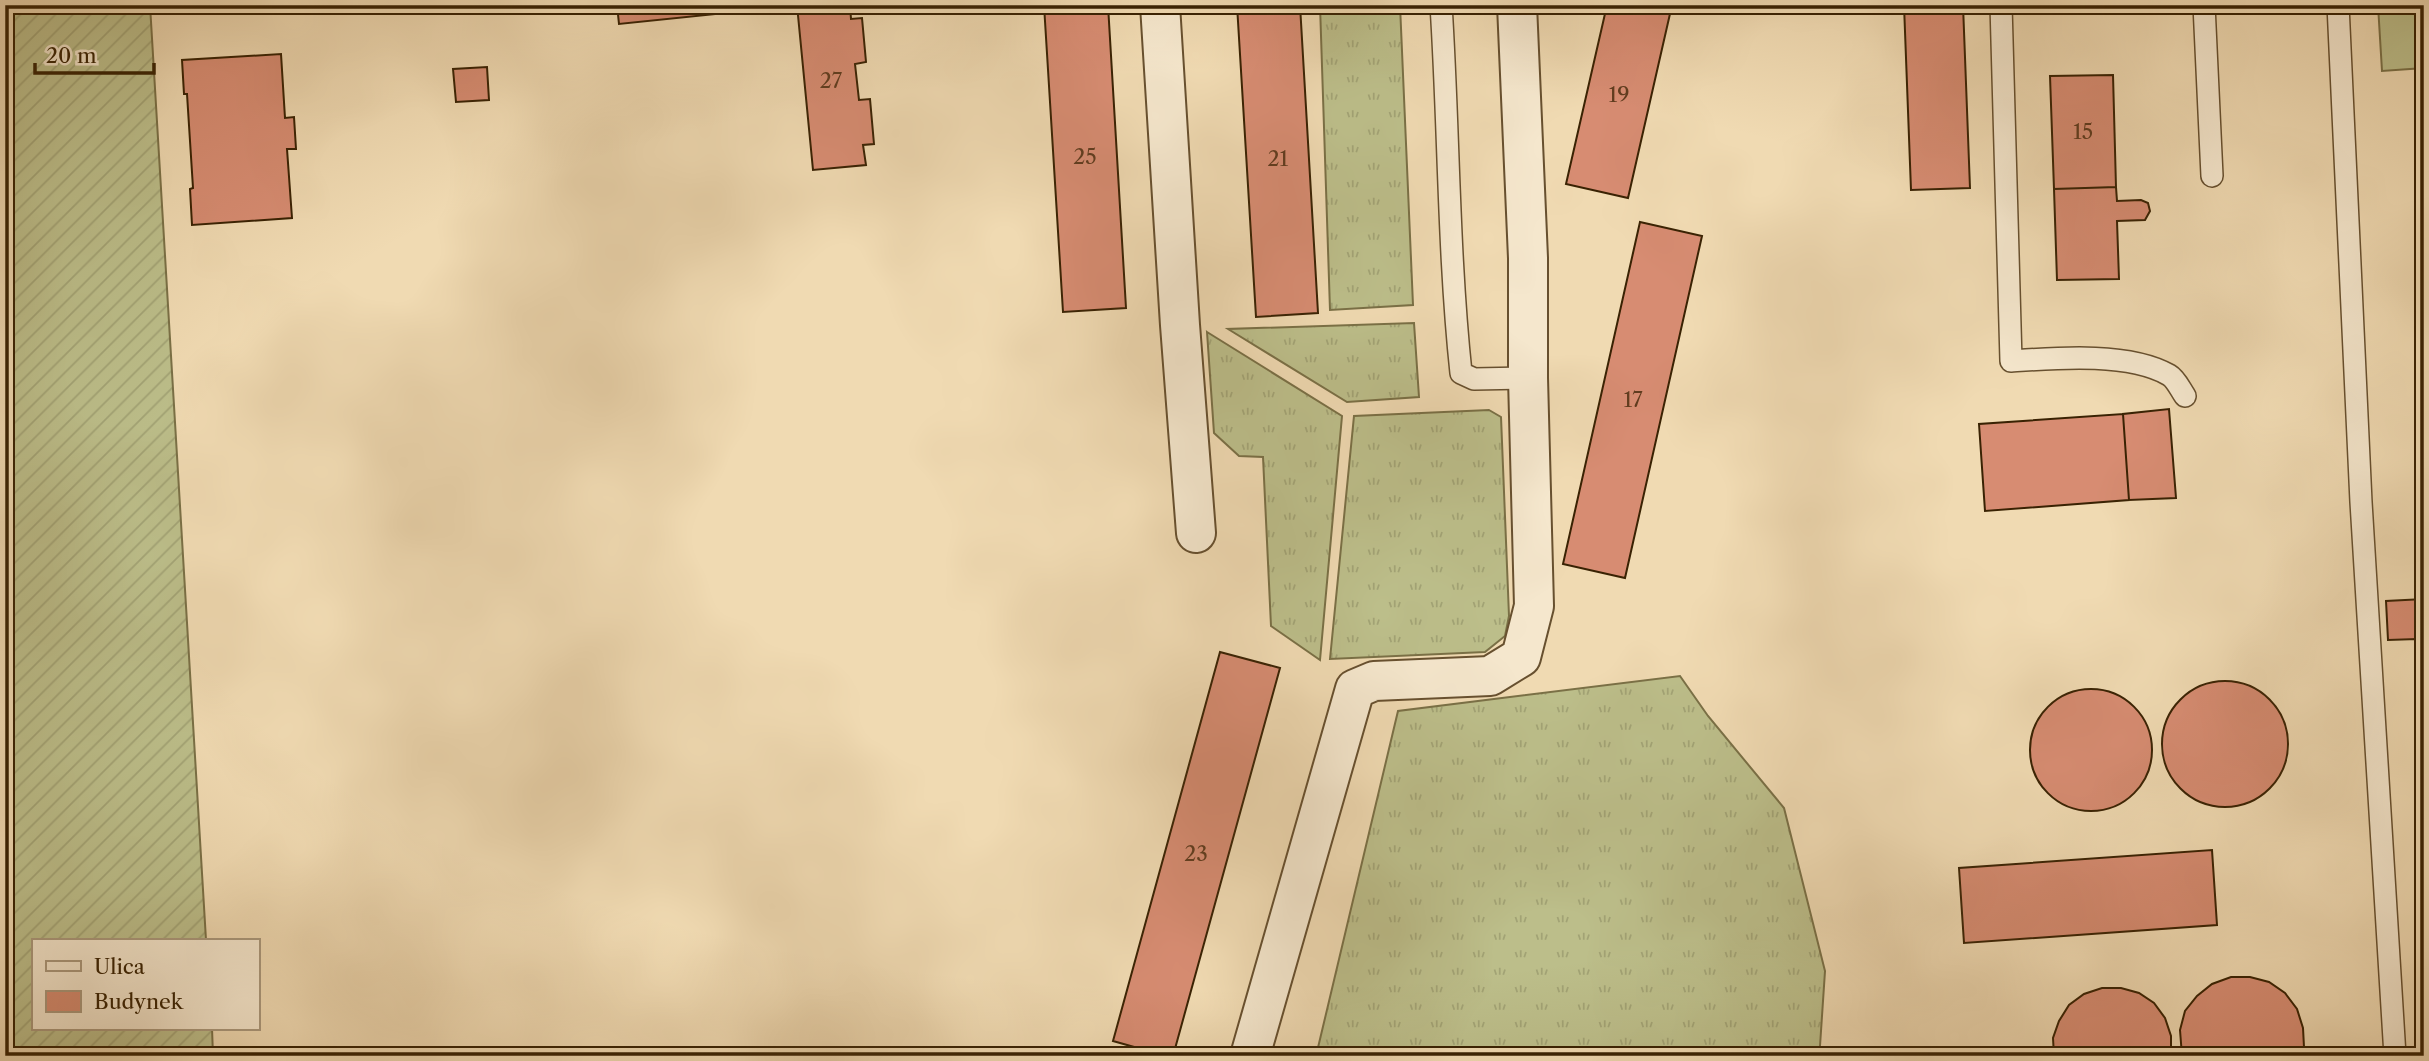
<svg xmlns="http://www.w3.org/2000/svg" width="2429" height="1061" font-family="'Libre Caslon Text',serif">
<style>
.grass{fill:url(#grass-tufts);stroke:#7a7046;stroke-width:2}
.garden{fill:url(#garden-furrows);stroke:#7a7046;stroke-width:2}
.pitch{fill:#bcbe8a;stroke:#7a7046;stroke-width:2}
.building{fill:#d78c72;stroke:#392203;stroke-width:2}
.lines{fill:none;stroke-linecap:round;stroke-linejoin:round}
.lane-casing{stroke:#67502f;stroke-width:24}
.street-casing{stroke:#67502f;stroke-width:42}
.lane{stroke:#f5e7cd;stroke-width:21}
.street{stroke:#f5e7cd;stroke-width:38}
.labels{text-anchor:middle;stroke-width:7;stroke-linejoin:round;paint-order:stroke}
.number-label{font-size:21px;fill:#603c1f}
</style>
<defs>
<pattern id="grass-tufts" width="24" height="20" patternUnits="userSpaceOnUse" patternTransform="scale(1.75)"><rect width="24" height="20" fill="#bcbe8a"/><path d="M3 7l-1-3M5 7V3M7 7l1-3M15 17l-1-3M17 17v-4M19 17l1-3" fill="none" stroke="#a2a375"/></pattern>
<pattern id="garden-furrows" width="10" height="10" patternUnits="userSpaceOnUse" patternTransform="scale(1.75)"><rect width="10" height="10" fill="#bcbe8a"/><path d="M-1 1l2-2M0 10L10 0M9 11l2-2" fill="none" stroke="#a2a375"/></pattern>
</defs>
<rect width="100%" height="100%" fill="#f0dab2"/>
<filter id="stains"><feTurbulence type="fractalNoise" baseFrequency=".00286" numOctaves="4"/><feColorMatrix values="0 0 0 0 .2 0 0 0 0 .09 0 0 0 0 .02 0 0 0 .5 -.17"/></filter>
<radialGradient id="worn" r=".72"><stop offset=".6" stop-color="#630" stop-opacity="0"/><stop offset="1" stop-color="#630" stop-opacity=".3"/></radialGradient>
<!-- grass -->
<path class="grass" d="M 1320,5 L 1400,5 L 1413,305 L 1330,310 Z
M 1414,323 L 1419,397 L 1347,402 L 1228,329 Z
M 1207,332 L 1342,416 L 1320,660 L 1271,626 L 1263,457 L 1239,456 L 1214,433 Z
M 1489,410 L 1501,417 L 1509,616 L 1505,636 L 1485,652 L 1330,659 L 1354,416 Z
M 1680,676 L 1708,716 L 1784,808 L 1825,971 L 1820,1046 L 1807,1056 L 1316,1056 L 1398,711 Z"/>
<!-- garden -->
<path class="garden" d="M 5,5 L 150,5 L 206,940 L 33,940 L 33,1028 L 212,1028 L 213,1056 L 5,1056 Z"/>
<!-- pitch -->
<path class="pitch" d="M 2378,5 L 2424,5 L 2424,68 L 2382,71 Z"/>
<!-- building -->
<path class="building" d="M 617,5 L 783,5 L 784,7 L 619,24 Z
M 797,5 L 850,5 L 851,19 L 862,18 L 866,62 L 855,64 L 859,100 L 870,99 L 874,144 L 863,145 L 866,165 L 813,170 Z
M 1044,5 L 1108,5 L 1126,308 L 1063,312 Z
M 1237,5 L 1300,5 L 1318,313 L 1256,317 Z
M 1607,5 L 1672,5 L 1628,198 L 1566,184 Z
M 1904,5 L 1963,5 L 1970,188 L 1911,190 Z
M 281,54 L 285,118 L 294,117 L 296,149 L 287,149 L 292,218 L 192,225 L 190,189 L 193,188 L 187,94 L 184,94 L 182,60 Z
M 487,67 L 489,100 L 456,102 L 453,69 Z
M 2113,75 L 2116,187 L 2054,189 L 2050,76 Z
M 2116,187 L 2117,201 L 2141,200 L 2148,203 L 2150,211 L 2145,220 L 2117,221 L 2119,279 L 2057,280 L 2054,189 Z
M 1640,222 L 1702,236 L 1625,578 L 1563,564 Z
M 2169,409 L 2176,498 L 2129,500 L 2123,414 Z
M 2123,414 L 2129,500 L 1985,511 L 1979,424 Z
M 2424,599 L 2424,648 L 2418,649 L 2417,639 L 2388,640 L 2386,601 Z
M 1220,652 L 1280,668 L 1173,1056 L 1166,1056 L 1113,1041 Z
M2162 744a63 63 0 1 1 126 0a63 63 0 1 1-126 0Z
M2030 750a61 61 0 1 1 122 0a61 61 0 1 1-122 0Z
M 2212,850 L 2217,925 L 1964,943 L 1959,868 Z
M 2231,977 L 2250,977 L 2269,982 L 2285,993 L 2297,1009 L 2303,1028 L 2304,1047 L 2301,1056 L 2182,1056 L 2180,1030 L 2185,1011 L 2197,996 L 2212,984 Z
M 2102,988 L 2121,988 L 2139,993 L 2154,1003 L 2165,1018 L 2171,1036 L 2171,1056 L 2054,1056 L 2053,1038 L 2059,1021 L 2069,1005 L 2084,994 Z"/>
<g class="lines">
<defs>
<path id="lane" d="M 1441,5 C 1449,128 1448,251 1461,373 L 1474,379 L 1528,378
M 2001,5 L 2011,361 C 2056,358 2129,352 2169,375 C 2176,379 2180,389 2185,396
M 2204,5 L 2212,176
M 2338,5 L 2361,502 L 2395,1056"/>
<path id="street" d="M 1160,5 L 1180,325 L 1196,533
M 1250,1056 L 1355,689 L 1374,681 L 1490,676 L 1521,657 L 1534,606 L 1528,378 L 1528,258 L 1517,5"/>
</defs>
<!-- lane casing -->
<use href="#lane" class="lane-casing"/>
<!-- street casing -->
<use href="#street" class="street-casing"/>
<!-- lane -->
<use href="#lane" class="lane"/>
<!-- street -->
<use href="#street" class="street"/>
</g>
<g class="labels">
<!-- number labels -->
<g class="number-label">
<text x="831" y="88">27</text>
<text x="1619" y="102">19</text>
<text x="2083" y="139">15</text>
<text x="1085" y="164">25</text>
<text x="1278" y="166">21</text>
<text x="1633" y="407">17</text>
<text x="1196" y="861">23</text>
</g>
</g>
<!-- margin -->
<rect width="2429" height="1061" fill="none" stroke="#f0dab2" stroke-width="28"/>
<rect x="7" y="7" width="2415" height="1047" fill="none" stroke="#392203" stroke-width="3.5"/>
<rect x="14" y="14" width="2401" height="1033" fill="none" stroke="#392203" stroke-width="2"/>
<!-- legend -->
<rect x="32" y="939" width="228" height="91" fill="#f5e7cd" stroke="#aa987c" stroke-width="2"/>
<rect x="46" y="961" width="35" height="10" fill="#f5e7cd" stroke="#aa987c" stroke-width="2"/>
<text x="94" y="974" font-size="21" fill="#392203">Ulica</text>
<rect x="46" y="991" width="35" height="21" fill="#d78c72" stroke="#aa987c" stroke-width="2"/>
<text x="94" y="1009" font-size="21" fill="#392203">Budynek</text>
<!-- scale -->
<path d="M35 63v10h119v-10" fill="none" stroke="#392203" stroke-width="3.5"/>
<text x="46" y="63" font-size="21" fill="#392203" stroke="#f5e7cd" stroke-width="5" paint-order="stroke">20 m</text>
<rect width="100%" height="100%" filter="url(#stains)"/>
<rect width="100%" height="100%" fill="url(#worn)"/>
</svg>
